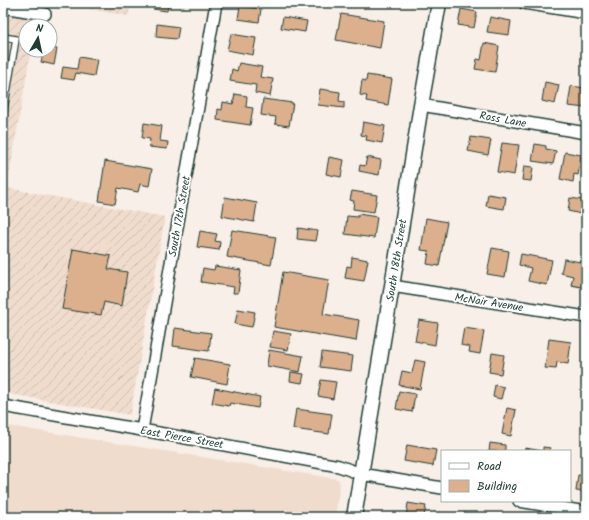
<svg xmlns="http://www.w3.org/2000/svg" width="589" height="520" font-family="Kalam,sans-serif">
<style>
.built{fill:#f0dccd}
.industrial{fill:url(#industrial-furrows)}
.building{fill:#dcb08d;stroke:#1f3d34}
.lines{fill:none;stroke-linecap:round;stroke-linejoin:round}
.service-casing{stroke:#1f3d34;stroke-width:8}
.minor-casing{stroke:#1f3d34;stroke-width:14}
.tertiary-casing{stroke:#1f3d34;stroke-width:17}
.service{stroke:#fff;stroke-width:5.5}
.minor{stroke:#fff;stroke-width:11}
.tertiary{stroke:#fff;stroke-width:14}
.labels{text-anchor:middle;stroke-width:4;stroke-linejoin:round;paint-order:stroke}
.street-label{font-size:11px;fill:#1f3d34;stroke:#fff}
</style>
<defs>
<pattern id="industrial-furrows" width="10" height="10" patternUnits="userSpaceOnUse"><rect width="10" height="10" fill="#f0dccd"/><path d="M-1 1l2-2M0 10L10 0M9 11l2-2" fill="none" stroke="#cdbeb1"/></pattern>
</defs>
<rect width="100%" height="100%" fill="#f8efe8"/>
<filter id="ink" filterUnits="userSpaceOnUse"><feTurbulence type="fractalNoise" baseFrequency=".025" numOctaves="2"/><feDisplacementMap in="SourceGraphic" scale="8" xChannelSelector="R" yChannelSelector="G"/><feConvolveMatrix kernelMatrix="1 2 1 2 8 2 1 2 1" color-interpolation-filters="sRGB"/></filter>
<g filter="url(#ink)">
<!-- built -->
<path class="built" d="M 3,425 L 338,479 L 340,484 L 335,517 L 3,517 Z"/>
<!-- industrial -->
<path class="industrial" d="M 3,3 L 40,3 L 36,26 L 26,26 L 26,50 L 31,50 L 7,188 L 165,217 L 130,415 L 3,393 Z
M 57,3 L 131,3 L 128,16 Z"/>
<!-- building -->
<path class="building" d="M 154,3 L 169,3 L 167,11 L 153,9 Z
M 240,6 L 261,9 L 259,22 L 238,19 Z
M 461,9 L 477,12 L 474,28 L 458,25 Z
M 341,14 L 384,21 L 380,48 L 336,40 Z
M 283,17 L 307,21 L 305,32 L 281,28 Z
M 490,17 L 511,21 L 509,35 L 487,32 Z
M 157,24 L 179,27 L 177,39 L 156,37 Z
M 231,34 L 256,38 L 253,55 L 227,50 Z
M 484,43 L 499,46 L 495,72 L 475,69 L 477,59 L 481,60 Z
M 50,47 L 57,49 L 54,65 L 41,62 L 44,50 L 50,50 Z
M 79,57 L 97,60 L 94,76 L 76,73 L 74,80 L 61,78 L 63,67 L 77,69 Z
M 239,63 L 262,67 L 260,77 L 273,79 L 270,96 L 255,93 L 256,85 L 230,81 L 232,69 L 237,71 Z
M 367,75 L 392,79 L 388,105 L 366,101 L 367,96 L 360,95 L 362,80 L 366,81 Z
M 545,82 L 559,85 L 555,104 L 542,101 Z
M 586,82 L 586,108 L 568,106 L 571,86 L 585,88 Z
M 320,89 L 340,92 L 339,101 L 344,102 L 344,108 L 318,105 Z
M 235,94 L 247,96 L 246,107 L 253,108 L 250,125 L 217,120 L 218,109 L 222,110 L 223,102 L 233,104 Z
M 263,99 L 293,103 L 289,126 L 275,124 L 276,117 L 261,115 Z
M 363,122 L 385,126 L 382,143 L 366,140 L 367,136 L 361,135 Z
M 144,123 L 162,126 L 160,141 L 168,142 L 167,149 L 149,147 L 150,139 L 142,138 Z
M 471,137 L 491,140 L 488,155 L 468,151 Z
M 502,143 L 519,145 L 514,175 L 497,172 Z
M 535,144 L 546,146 L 546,149 L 556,151 L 553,164 L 532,161 Z
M 565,152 L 581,155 L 578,175 L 574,174 L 573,182 L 560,179 Z
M 329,157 L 344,160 L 341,177 L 326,174 Z
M 367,157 L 381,160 L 379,175 L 359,171 L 360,165 L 365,166 Z
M 105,161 L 152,169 L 149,186 L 140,184 L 138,192 L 118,188 L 115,204 L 99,201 Z
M 524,166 L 533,167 L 531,181 L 522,180 Z
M 352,191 L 377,195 L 374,212 L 353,209 L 354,201 L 350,200 Z
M 488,194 L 506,197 L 504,209 L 486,206 Z
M 225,197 L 257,203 L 254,222 L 222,216 Z
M 570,198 L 583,200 L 581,214 L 568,211 Z
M 358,214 L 377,217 L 374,238 L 345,234 L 347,216 L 358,217 Z
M 426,218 L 447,222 L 439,266 L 427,264 L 429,251 L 421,250 Z
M 298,228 L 318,231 L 316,241 L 297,239 Z
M 232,230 L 276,237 L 271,265 L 227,257 Z
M 200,231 L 217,234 L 215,241 L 220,242 L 219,250 L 197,247 Z
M 492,248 L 509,251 L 505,277 L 487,274 Z
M 73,249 L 111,256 L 108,269 L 127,272 L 122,306 L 104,302 L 101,315 L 62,309 Z
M 521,254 L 552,260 L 547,285 L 528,281 L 531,268 L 519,265 Z
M 352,257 L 368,260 L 364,281 L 345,278 L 347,266 L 351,267 Z
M 564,259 L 586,263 L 586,288 L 571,285 L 573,276 L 561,273 Z
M 215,266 L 241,270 L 238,293 L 233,293 L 234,287 L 201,282 L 203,268 L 214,270 Z
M 283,272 L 329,280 L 323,314 L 359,320 L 356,341 L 274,327 Z
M 238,309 L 255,312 L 252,327 L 235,324 Z
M 419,320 L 438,323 L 435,345 L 415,341 Z
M 175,328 L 211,333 L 209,351 L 173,346 Z
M 464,328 L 484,331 L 480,354 L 469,352 L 470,347 L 461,345 Z
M 273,331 L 291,334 L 288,350 L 270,347 Z
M 549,339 L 571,342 L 568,364 L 557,362 L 556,369 L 545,368 Z
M 269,350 L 303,356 L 300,372 L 267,366 Z
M 322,352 L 353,356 L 351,371 L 320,367 Z
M 492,353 L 504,355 L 501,374 L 489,372 Z
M 195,358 L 230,364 L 227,384 L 191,377 Z
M 415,360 L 425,362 L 420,389 L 399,385 L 402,371 L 412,373 Z
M 586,360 L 586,375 L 583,374 Z
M 291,372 L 304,374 L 302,383 L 290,381 Z
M 321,380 L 336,382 L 333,399 L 318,396 Z
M 495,385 L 504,387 L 501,399 L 493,397 Z
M 215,388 L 260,397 L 258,408 L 230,403 L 229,406 L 212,403 Z
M 399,391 L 415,394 L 412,412 L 396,409 Z
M 507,408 L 516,410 L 511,436 L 502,434 Z
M 296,409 L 332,414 L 329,434 L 293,429 Z
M 490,443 L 505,445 L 505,451 L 489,451 Z
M 407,445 L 436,450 L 433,466 L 404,461 Z
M 543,447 L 551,448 L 550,451 L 524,451 L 525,448 L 543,451 Z
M 578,475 L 586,476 L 586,492 L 576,491 Z
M 408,503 L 426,506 L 424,516 L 430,517 L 406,517 Z
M 464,513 L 493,517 L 464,517 Z"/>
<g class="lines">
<defs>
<path id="service" d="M 3,37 L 16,39 L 3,116"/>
<path id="minor" d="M 524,3 L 586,13
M 3,7 L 45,14
M 421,105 L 586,133
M 392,286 L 586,317
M 3,406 L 142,430 L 339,466 L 361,474 L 442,488
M 142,430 L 216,3
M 519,501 L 586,512"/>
<path id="tertiary" d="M 354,517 L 392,286 L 421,105 L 439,3"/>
</defs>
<!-- service casing -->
<use href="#service" class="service-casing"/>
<!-- minor casing -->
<use href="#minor" class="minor-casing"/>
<!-- tertiary casing -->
<use href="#tertiary" class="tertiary-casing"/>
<!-- service -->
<use href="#service" class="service"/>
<!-- minor -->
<use href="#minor" class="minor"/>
<!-- tertiary -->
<use href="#tertiary" class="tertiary"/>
</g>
</g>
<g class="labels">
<!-- street labels -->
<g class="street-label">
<text transform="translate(503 119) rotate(10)" y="4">Ross Lane</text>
<text transform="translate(179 216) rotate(-80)" y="4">South 17th Street</text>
<text transform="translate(396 260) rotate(-81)" y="4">South 18th Street</text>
<text transform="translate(489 302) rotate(9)" y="4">McNair Avenue</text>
<text transform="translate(182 437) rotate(10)" y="4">East Pierce Street</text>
</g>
</g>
<!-- margin -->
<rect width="589" height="520" fill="none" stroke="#fff" stroke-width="16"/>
<rect x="8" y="8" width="573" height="504" fill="none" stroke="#1f3d34" stroke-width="1.5" filter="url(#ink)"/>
<!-- legend -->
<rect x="441" y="450" width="130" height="52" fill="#ffffff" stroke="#a5b1ae"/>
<rect x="449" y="463" width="20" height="6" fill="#ffffff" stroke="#a5b1ae"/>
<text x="477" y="470" font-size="12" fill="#1f3d34">Road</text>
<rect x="449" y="480" width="20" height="12" fill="#dcb08d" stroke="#a5b1ae"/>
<text x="477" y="490" font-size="12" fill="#1f3d34">Building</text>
<!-- north arrow -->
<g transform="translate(38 38) rotate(9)"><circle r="19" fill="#ffffff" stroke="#a5b1ae"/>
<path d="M0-3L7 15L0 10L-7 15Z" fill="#1f3d34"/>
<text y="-6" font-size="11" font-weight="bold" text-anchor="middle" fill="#1f3d34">N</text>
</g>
</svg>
